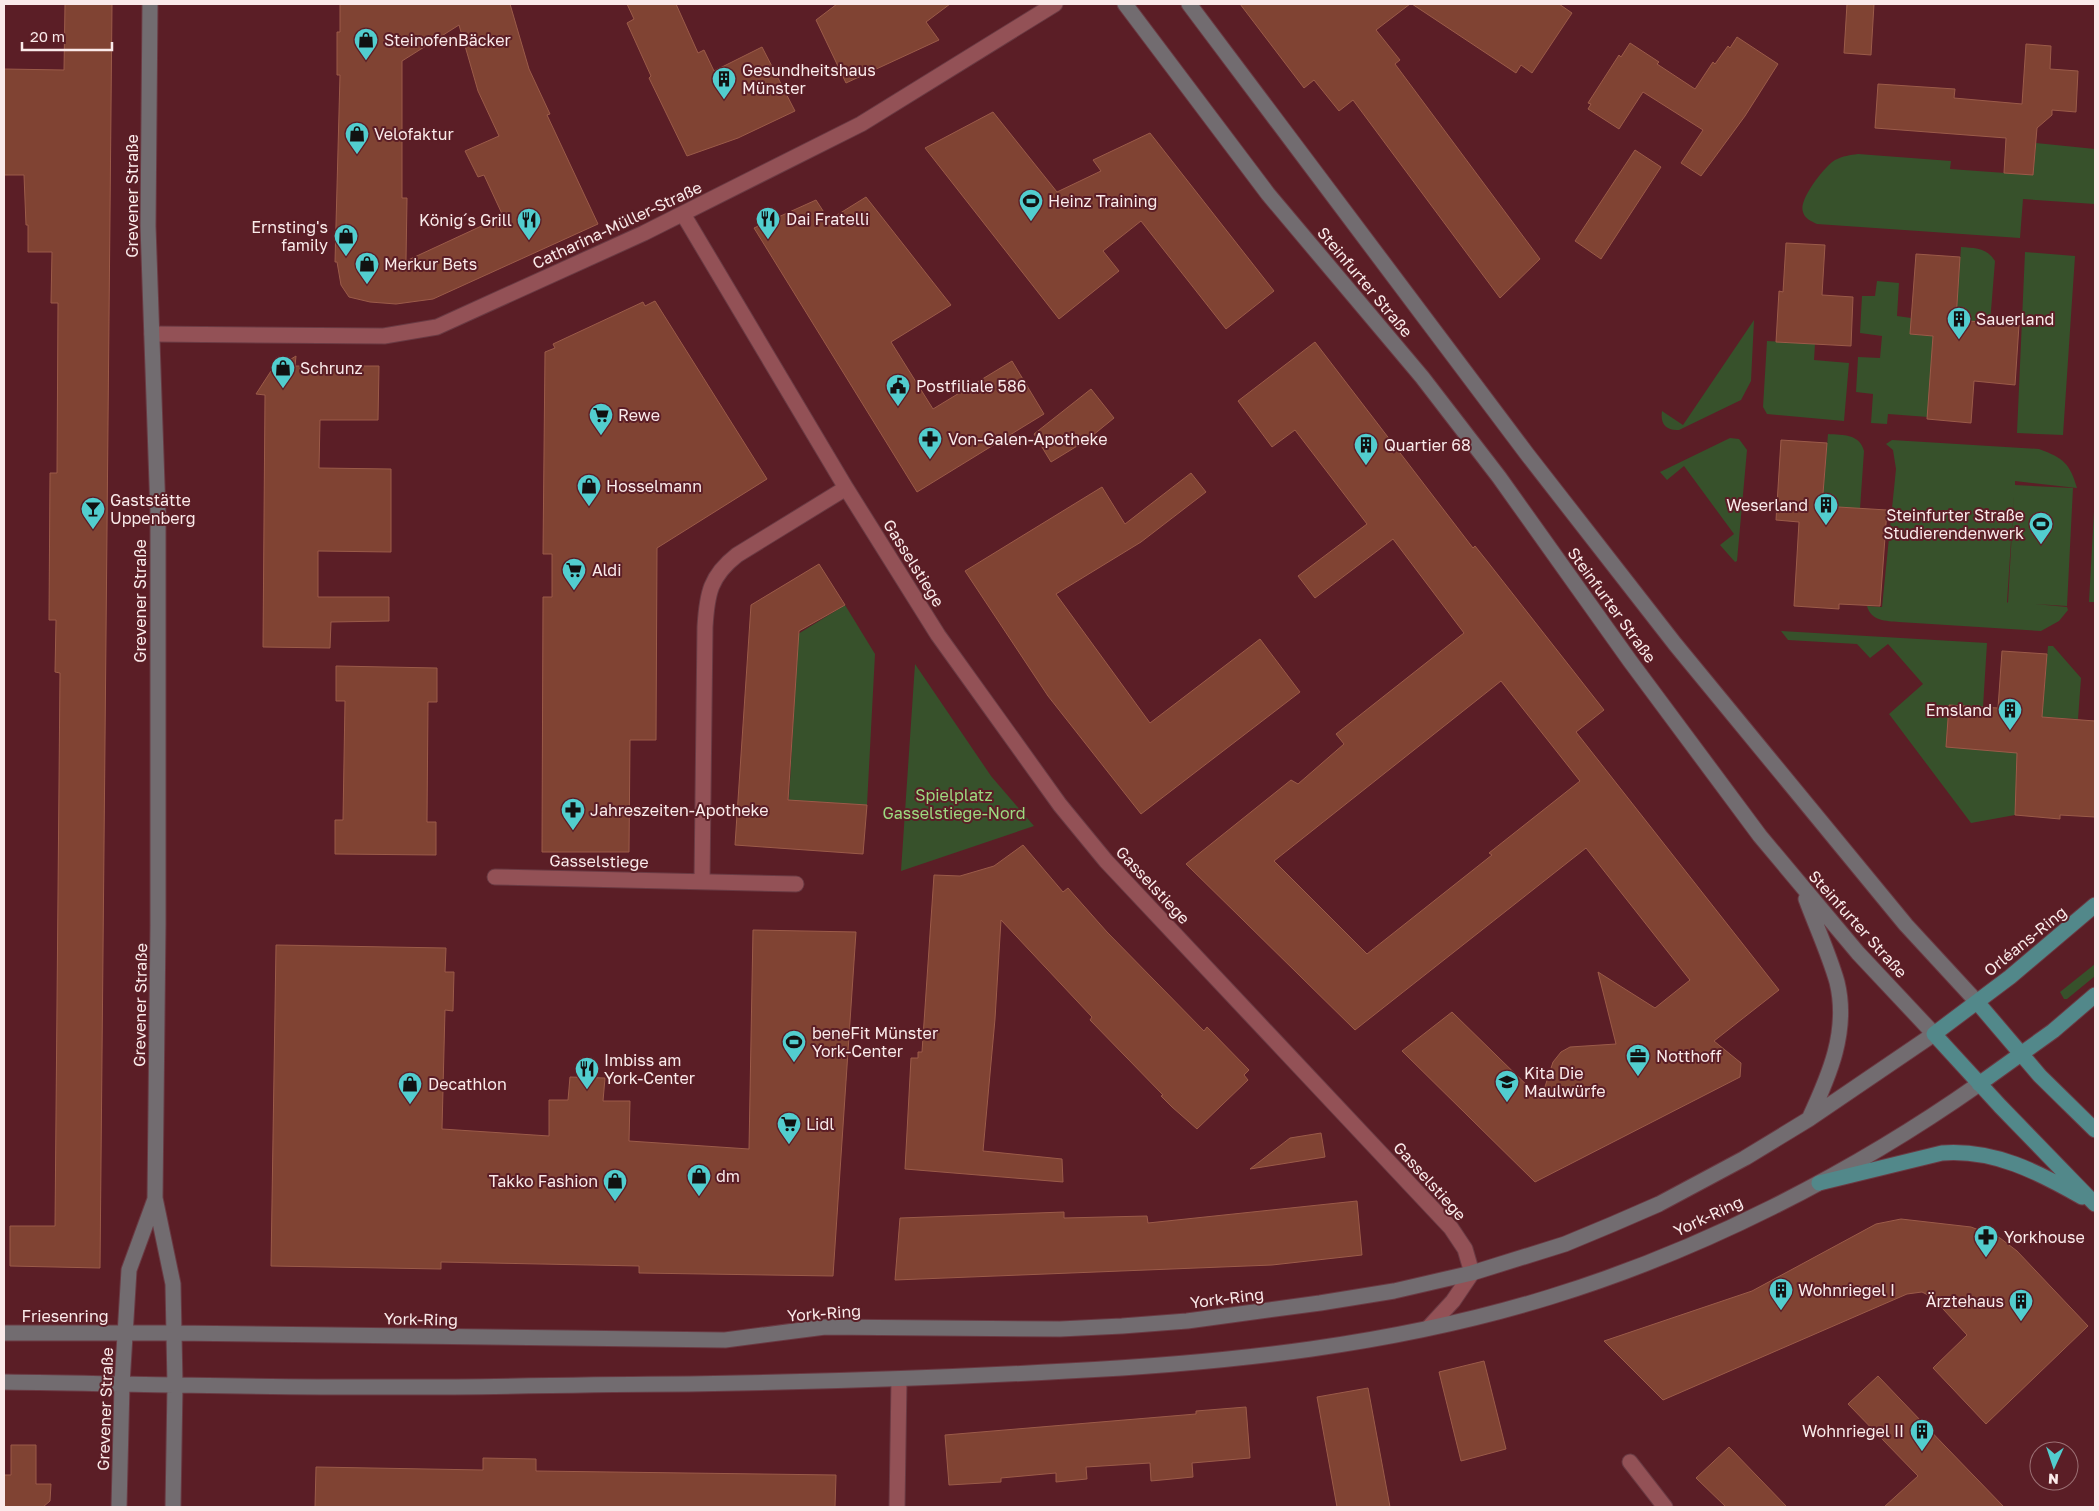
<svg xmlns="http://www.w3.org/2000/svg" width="2099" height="1511" font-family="'Golos Text',sans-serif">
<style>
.green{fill:#37512b;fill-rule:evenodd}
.building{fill:#804333;stroke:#9b5b49;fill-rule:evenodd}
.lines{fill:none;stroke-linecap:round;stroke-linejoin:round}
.street-casing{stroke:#6a3a43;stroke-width:17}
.secondary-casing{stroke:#6a3a43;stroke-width:17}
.primary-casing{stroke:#6a3a43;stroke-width:17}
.street{stroke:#935156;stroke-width:15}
.secondary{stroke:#726c70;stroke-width:15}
.primary{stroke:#52888a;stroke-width:15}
.labels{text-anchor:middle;stroke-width:4;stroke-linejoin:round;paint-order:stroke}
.poi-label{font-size:16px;fill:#faeaea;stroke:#5b1e26;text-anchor:start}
.street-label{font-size:16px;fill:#faeaea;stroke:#5b1e26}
.park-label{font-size:16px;fill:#9dda80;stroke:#5b1e26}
</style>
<rect width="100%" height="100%" fill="#5b1e26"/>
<!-- green -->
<path class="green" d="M 2036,143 L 2095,149 L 2095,204 L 2023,199 L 2020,238 L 1817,224 C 1811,221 1805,219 1803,212 C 1798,200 1825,166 1835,160 C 1843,156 1850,155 1858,154 L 1951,161 L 1950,169 L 2033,175 Z
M 1961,247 C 1975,248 1987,248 1995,261 L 1990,323 L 1956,320 Z
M 2025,252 L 2075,256 L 2063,435 L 2017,433 Z
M 1877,281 L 1899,283 L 1897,316 L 1911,318 L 1910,334 L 1933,336 L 1928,417 L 1888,414 L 1887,424 L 1871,423 L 1873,394 L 1856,392 L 1858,357 L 1880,358 L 1882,336 L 1860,333 L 1862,296 L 1875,296 Z
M 1754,320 L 1751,381 L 1741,400 L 1679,430 C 1666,431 1660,424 1662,411 L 1683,425 Z
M 1767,341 L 1815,344 L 1814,360 L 1849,363 L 1844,421 L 1767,414 L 1763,407 Z
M 1828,434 C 1843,435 1860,434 1864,451 L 1860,509 L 1822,506 Z
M 1730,438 L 1739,439 L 1747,450 L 1737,561 L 1735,562 L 1720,545 L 1734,534 L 1684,466 L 1667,480 L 1660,472 Z
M 1892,440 L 2039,449 C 2064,458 2070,464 2077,488 L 2015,481 L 2015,485 L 2073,488 L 2067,606 L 2035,604 L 2067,607 L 2068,610 L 2059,621 L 2041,631 L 1899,622 C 1886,621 1871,621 1867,606 L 1882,607 L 1896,469 L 1893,450 L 1886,444 ZM 2014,495 L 2008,603 L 2007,602 Z
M 2095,493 L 2095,602 L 2089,602 Z
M 845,605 L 875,654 L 867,805 L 789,800 L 798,634 Z
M 1781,631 L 1987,643 L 1983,707 L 1949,705 L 1946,747 L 1994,751 L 2018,742 L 2015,815 L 1971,823 L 1889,714 L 1923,684 L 1888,644 L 1870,658 L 1857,644 L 1788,640 Z
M 2048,646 L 2053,646 L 2081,678 L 2078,719 L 2042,717 Z
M 915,664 L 991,776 L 1034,826 L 901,871 Z
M 2095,964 L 2095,976 L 2067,999 L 2064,999 L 2060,992 Z"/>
<!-- building -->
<path class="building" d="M 65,4 L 112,4 L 100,1268 L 10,1266 L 10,1226 L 55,1226 L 60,673 L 55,672 L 56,620 L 49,620 L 50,473 L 57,473 L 58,303 L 51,303 L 52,252 L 28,252 L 28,225 L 26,225 L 24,175 L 4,175 L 4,69 L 64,70 Z
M 340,4 L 510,4 L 529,69 L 550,114 L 547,115 L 598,224 L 433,299 L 396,304 L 370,302 L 349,297 L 341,285 L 337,262 L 335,262 L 340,75 L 337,75 L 337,32 L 340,32 ZM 459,25 L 478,91 L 499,136 L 465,151 L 478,177 L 484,175 L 503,216 L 406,261 L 407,198 L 402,198 L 402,61 Z
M 627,4 L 676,4 L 698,53 L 704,50 L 714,71 L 762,47 L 795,111 L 738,138 L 687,156 L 649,78 L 651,76 L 627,23 L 634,19 Z
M 837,4 L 950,4 L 926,22 L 939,40 L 846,83 L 816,20 Z
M 1240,4 L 1410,4 L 1376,30 L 1400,60 L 1395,64 L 1540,259 L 1500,298 L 1353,100 L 1339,111 L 1314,80 L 1304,88 Z
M 1412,4 L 1559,4 L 1572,13 L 1532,73 L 1521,65 L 1516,73 Z
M 1847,4 L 1874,4 L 1871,55 L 1844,53 Z
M 1737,37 L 1778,64 L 1745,116 L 1701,176 L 1681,163 L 1703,130 L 1643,92 L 1619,129 L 1588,109 L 1591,104 L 1588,103 L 1619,55 L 1621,57 L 1630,43 L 1659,62 L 1657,64 L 1695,89 L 1713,62 L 1715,64 L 1728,46 L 1730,48 Z
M 2026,44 L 2051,46 L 2050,69 L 2078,71 L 2076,112 L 2052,110 L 2052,115 L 2037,128 L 2033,175 L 2004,173 L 2006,138 L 1875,128 L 1878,84 L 1955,89 L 1954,98 L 2022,104 Z
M 993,112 L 1057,192 L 1101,171 L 1093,160 L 1150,133 L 1274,291 L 1226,329 L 1141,221 L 1103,251 L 1119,271 L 1059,319 L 925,148 Z
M 1635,150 L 1661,167 L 1601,259 L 1575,241 Z
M 866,197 L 951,305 L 891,342 L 933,409 L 1012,361 L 1044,414 L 917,492 L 754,228 L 816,200 L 829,220 Z
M 1786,243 L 1825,245 L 1822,295 L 1853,297 L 1851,346 L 1776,342 L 1779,291 L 1783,292 Z
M 1916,254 L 1960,257 L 1956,320 L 2019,325 L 2015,385 L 1974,381 L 1971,423 L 1927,419 L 1933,336 L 1910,334 Z
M 655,301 L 767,479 L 657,548 L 656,740 L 630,740 L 629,852 L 542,852 L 543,597 L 552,597 L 552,554 L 543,554 L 545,352 L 555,348 L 553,344 L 643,302 L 645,306 Z
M 1315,342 L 1473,548 L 1475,546 L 1487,561 L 1604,710 L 1576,732 L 1779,990 L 1714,1041 L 1741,1063 L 1740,1077 L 1535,1182 L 1402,1051 L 1452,1012 L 1541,1099 L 1553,1062 L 1561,1052 L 1570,1047 L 1616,1044 L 1598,972 L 1655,1008 L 1690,980 L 1586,848 L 1355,1030 L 1186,864 L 1291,780 L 1298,784 L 1344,744 L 1336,734 L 1464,633 L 1393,539 L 1315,598 L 1298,576 L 1367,524 L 1295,430 L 1272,447 L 1238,401 ZM 1501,681 L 1580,781 L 1489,853 L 1492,855 L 1367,954 L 1274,861 Z
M 296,356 L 295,366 L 379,366 L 378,420 L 320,420 L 319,468 L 391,469 L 391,552 L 318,551 L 318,597 L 389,597 L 389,621 L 331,622 L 330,648 L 263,647 L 265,395 L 256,394 L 271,371 Z
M 1091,389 L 1114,418 L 1087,440 L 1051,462 L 1034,434 Z
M 1781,440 L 1827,443 L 1822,506 L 1887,510 L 1880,606 L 1839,604 L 1839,609 L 1794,606 L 1799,522 L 1776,520 Z
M 1191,473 L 1206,492 L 1141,542 L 1056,594 L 1150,723 L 1260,639 L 1300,692 L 1141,814 L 1048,696 L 965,571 L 1102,487 L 1125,524 Z
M 819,564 L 845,605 L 799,631 L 788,800 L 867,805 L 863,854 L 735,845 L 751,605 Z
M 2002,651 L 2047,654 L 2042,717 L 2095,721 L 2095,817 L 2060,815 L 2060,819 L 2015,815 L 2017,753 L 1946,747 L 1949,705 L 1998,708 Z
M 336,666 L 437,668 L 437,702 L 428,702 L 427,822 L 436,822 L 436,855 L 335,854 L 335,820 L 343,820 L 345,701 L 336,701 Z
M 1023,845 L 1063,892 L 1068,888 L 1107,932 L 1204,1031 L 1207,1027 L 1249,1070 L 1244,1075 L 1248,1080 L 1197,1129 L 1172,1107 L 1161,1096 L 1163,1095 L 1090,1020 L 1092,1017 L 1001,920 L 995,1019 L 983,1151 L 1062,1159 L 1063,1182 L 905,1169 L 911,1058 L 918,1058 L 918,1052 L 922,1052 L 934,875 L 960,876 L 994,866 Z
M 753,930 L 856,932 L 833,1276 L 639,1273 L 639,1266 L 441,1262 L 441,1269 L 271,1266 L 276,945 L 446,948 L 445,972 L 454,972 L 453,1011 L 445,1010 L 442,1129 L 549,1136 L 549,1100 L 568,1100 L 570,1077 L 605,1078 L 603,1101 L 630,1101 L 629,1141 L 749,1149 Z
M 1321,1133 L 1325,1157 L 1250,1169 L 1290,1138 Z
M 1357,1201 L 1362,1255 L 1272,1265 L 895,1280 L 900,1218 L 1064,1212 L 1064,1218 L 1147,1216 L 1148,1223 Z
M 1901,1219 L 1971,1227 L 2000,1238 L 2017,1251 L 2088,1326 L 1986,1424 L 1933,1368 L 1967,1335 L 1932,1297 L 1922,1292 L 1907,1294 L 1663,1400 L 1604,1341 L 1752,1291 L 1876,1224 Z
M 1484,1361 L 1506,1449 L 1461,1461 L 1439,1372 Z
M 1878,1376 L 1945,1446 L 2004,1507 L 1884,1507 L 1918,1476 L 1848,1404 Z
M 1368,1388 L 1390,1507 L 1337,1507 L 1317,1397 Z
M 1246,1407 L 1250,1458 L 1192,1463 L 1193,1477 L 1151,1481 L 1150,1463 L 1086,1467 L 1087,1479 L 1056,1482 L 1056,1473 L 1001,1478 L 1001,1482 L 949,1485 L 945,1435 L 1196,1414 L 1196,1411 Z
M 11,1445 L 36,1445 L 36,1484 L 51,1484 L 50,1501 L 43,1507 L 4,1507 L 4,1475 L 11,1475 Z
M 1729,1447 L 1787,1507 L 1726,1507 L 1696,1478 Z
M 483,1458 L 536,1459 L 536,1471 L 836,1475 L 835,1507 L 315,1507 L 316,1467 L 483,1470 Z"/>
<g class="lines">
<defs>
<path id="street" d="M 683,214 L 846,488 L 938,635 L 1060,805 L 1106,861 L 1451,1228 L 1465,1249 L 1472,1273 L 1453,1301 L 1429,1327
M 152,334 L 384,336 L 437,327 L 644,233 L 861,124 L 1055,4
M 495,877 L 796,884
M 702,881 L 705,627 C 707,594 710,576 737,555 L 846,488
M 1630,1462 L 1665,1507
M 897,1507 L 899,1380"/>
<path id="secondary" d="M 150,4 L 148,226 L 158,513 L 158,925 L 155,1198 L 173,1284 L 175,1385 L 173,1507
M 1189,4 L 1527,454 L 1675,644 L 1906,925 L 1977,1002
M 1806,899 C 1816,926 1829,954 1837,982 C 1849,1031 1829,1076 1809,1119
M 4,1333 L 174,1333 L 725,1340 L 825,1327 L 1060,1329 L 1122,1326 L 1187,1321 L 1320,1303 L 1394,1291 L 1472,1273 L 1565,1244 L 1613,1224 L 1659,1204 L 1745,1158 L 1809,1119 L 1934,1034 L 1858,953 L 1760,836 L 1630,661 L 1499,477 L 1422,377 L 1268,194 L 1125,4
M 4,1382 C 140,1384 276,1388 413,1387 C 505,1387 597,1384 689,1384 C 815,1382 941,1378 1067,1371 C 1229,1363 1395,1345 1550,1297 C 1700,1251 1851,1174 1979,1084
M 119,1507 L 122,1384 L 129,1270 L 155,1199"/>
<path id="primary" d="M 2095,905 L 2010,977 L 1934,1034 L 2000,1106 L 2095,1204
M 1977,1002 L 2040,1076 L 2095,1130
M 1979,1084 L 2053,1031 L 2095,995
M 1819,1183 L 1942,1153 C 1994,1149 2038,1172 2082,1197"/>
</defs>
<!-- street casing -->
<use href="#street" class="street-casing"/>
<!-- secondary casing -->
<use href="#secondary" class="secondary-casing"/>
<!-- primary casing -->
<use href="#primary" class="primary-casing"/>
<!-- street -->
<use href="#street" class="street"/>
<!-- secondary -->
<use href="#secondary" class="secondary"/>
<!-- primary -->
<use href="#primary" class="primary"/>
</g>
<!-- icons -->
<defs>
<symbol id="shop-pin" viewBox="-11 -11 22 30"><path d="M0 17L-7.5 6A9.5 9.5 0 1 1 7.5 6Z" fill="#52cdce" stroke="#5b1e26"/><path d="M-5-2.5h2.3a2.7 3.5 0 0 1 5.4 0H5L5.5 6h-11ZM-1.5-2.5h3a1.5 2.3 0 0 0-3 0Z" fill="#111"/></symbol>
<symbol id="building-pin" viewBox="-11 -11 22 30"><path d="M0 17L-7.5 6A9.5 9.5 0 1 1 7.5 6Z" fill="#52cdce" stroke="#5b1e26"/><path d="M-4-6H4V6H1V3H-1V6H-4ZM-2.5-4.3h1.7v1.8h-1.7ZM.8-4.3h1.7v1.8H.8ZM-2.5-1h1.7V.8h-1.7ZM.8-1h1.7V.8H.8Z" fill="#111"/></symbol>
<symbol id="stadium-pin" viewBox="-11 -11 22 30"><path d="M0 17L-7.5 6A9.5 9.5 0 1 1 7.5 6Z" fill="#52cdce" stroke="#5b1e26"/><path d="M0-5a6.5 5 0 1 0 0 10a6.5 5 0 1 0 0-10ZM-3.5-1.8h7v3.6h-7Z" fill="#111"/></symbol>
<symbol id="restaurant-pin" viewBox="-11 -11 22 30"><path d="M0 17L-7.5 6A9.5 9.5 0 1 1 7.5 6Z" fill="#52cdce" stroke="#5b1e26"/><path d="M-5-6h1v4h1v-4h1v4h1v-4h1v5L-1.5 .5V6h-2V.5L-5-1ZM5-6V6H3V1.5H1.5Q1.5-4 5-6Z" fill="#111"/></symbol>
<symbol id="civic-pin" viewBox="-11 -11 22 30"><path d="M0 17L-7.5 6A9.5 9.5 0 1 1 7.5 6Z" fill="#52cdce" stroke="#5b1e26"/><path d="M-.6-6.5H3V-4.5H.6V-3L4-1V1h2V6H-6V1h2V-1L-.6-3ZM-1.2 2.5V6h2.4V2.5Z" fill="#111"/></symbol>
<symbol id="supermarket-pin" viewBox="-11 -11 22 30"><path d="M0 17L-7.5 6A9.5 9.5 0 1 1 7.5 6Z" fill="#52cdce" stroke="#5b1e26"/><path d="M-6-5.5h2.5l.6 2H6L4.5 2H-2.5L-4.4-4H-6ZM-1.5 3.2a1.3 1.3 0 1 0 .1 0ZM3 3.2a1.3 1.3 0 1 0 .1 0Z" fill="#111"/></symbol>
<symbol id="pharmacy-pin" viewBox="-11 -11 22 30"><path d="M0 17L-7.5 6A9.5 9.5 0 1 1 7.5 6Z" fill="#52cdce" stroke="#5b1e26"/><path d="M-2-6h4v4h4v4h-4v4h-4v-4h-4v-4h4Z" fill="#111"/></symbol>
<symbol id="bar-pin" viewBox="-11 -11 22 30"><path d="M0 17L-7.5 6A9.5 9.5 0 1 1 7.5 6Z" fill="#52cdce" stroke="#5b1e26"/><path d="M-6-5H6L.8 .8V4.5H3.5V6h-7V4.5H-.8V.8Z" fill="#111"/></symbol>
<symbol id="office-pin" viewBox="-11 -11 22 30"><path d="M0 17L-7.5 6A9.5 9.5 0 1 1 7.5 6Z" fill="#52cdce" stroke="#5b1e26"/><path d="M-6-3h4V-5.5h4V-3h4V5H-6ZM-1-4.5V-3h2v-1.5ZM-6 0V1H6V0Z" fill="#111"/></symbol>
<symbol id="school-pin" viewBox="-11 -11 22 30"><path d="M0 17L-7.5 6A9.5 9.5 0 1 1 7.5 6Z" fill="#52cdce" stroke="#5b1e26"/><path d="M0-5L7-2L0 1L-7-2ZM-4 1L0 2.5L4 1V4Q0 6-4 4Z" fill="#111"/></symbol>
</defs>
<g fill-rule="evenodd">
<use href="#shop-pin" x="352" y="26" width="28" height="38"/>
<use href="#building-pin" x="710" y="65" width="28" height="38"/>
<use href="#shop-pin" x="343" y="120" width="28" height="38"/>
<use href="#stadium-pin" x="1017" y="187" width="28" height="38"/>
<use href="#restaurant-pin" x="754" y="205" width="28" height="38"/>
<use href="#restaurant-pin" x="515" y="206" width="28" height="38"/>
<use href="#shop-pin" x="332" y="222" width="28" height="38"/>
<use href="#shop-pin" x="353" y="250" width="28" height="38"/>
<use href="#building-pin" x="1945" y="305" width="28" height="38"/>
<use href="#shop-pin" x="269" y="354" width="28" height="38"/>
<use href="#civic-pin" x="884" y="372" width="28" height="38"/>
<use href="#supermarket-pin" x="587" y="401" width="28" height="38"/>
<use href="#pharmacy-pin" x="916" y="425" width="28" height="38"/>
<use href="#building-pin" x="1352" y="431" width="28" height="38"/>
<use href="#shop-pin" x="575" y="472" width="28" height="38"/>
<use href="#building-pin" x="1812" y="491" width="28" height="38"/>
<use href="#bar-pin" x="79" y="495" width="28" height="38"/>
<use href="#stadium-pin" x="2027" y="510" width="28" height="38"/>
<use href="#supermarket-pin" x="560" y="556" width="28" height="38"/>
<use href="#building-pin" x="1996" y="696" width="28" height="38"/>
<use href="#pharmacy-pin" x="559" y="796" width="28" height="38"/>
<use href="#stadium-pin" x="780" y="1028" width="28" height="38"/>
<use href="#office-pin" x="1624" y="1042" width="28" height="38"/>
<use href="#restaurant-pin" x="573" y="1055" width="28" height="38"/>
<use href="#school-pin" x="1493" y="1068" width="28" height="38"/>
<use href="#shop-pin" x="396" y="1070" width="28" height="38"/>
<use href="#supermarket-pin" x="775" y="1110" width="28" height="38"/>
<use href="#shop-pin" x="685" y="1162" width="28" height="38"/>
<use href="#shop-pin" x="601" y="1167" width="28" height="38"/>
<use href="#pharmacy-pin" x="1972" y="1223" width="28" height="38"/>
<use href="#building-pin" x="1767" y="1276" width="28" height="38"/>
<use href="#building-pin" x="2007" y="1287" width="28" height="38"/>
<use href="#building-pin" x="1908" y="1417" width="28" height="38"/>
</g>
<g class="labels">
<!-- poi labels -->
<g class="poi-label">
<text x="384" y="46">SteinofenBäcker</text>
<text x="742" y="76">Gesundheitshaus<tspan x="742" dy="18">Münster</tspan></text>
<text x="374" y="140">Velofaktur</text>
<text x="1048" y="207">Heinz Training</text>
<text x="786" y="225">Dai Fratelli</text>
<text x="512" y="226" text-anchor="end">König´s Grill</text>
<text x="328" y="233" text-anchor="end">Ernsting's<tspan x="328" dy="18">family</tspan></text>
<text x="384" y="270">Merkur Bets</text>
<text x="1976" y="325">Sauerland</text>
<text x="300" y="374">Schrunz</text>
<text x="916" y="392">Postfiliale 586</text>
<text x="618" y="421">Rewe</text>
<text x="948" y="445">Von-Galen-Apotheke</text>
<text x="1384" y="451">Quartier 68</text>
<text x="606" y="492">Hosselmann</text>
<text x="110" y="506">Gaststätte<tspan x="110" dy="18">Uppenberg</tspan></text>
<text x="1808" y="511" text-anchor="end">Weserland</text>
<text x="2024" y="521" text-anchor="end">Steinfurter Straße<tspan x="2024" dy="18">Studierendenwerk</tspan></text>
<text x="592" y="576">Aldi</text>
<text x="1992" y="716" text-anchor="end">Emsland</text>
<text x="590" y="816">Jahreszeiten-Apotheke</text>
<text x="812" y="1039">beneFit Münster<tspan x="812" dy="18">York-Center</tspan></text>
<text x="1656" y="1062">Notthoff</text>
<text x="604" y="1066">Imbiss am<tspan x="604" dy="18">York-Center</tspan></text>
<text x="1524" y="1079">Kita Die<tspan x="1524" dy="18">Maulwürfe</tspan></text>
<text x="428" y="1090">Decathlon</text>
<text x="806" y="1130">Lidl</text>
<text x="716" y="1182">dm</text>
<text x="598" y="1187" text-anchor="end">Takko Fashion</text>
<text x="2004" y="1243">Yorkhouse</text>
<text x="1798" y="1296">Wohnriegel I</text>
<text x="2004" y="1307" text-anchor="end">Ärztehaus</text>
<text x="1904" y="1437" text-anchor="end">Wohnriegel II</text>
</g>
<!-- street labels -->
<g class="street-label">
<text transform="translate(132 196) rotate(-90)" y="6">Grevener Straße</text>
<text transform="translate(617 225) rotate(-25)" y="6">Catharina-Müller-Straße</text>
<text transform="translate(1365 282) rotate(50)" y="6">Steinfurter Straße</text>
<text transform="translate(914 563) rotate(58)" y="6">Gasselstiege</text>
<text transform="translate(140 601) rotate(-90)" y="6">Grevener Straße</text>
<text transform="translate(1612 605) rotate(54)" y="6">Steinfurter Straße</text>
<text transform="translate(599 861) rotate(1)" y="6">Gasselstiege</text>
<text transform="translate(1153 885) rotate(47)" y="6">Gasselstiege</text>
<text transform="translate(1858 924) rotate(48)" y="6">Steinfurter Straße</text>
<text transform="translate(2025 941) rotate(-39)" y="6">Orléans-Ring</text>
<text transform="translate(140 1005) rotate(-89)" y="6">Grevener Straße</text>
<text transform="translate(1430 1181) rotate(48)" y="6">Gasselstiege</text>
<text transform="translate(1708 1216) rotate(-25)" y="6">York-Ring</text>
<text transform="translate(1227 1298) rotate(-7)" y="6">York-Ring</text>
<text transform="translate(824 1313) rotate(-4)" y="6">York-Ring</text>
<text x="65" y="1322">Friesenring</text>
<text transform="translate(421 1319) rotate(1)" y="6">York-Ring</text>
<text transform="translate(105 1409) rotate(-88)" y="6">Grevener Straße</text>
</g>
<!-- park labels -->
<g class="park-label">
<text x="954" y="801">Spielplatz<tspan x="954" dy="18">Gasselstiege-Nord</tspan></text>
</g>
</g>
<!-- border -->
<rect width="2099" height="1511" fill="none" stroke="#faeaea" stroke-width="10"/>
<!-- north arrow -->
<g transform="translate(2054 1466) rotate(183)"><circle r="24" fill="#5b1e26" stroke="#9b7074"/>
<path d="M0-4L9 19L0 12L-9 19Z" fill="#52cdce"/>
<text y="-8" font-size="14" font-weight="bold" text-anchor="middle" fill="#faeaea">N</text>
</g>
<!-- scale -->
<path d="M22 42v8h90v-8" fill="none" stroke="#faeaea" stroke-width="2.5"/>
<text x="30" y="42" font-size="15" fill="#faeaea" stroke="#5b1e26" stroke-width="4" paint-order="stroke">20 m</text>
</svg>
